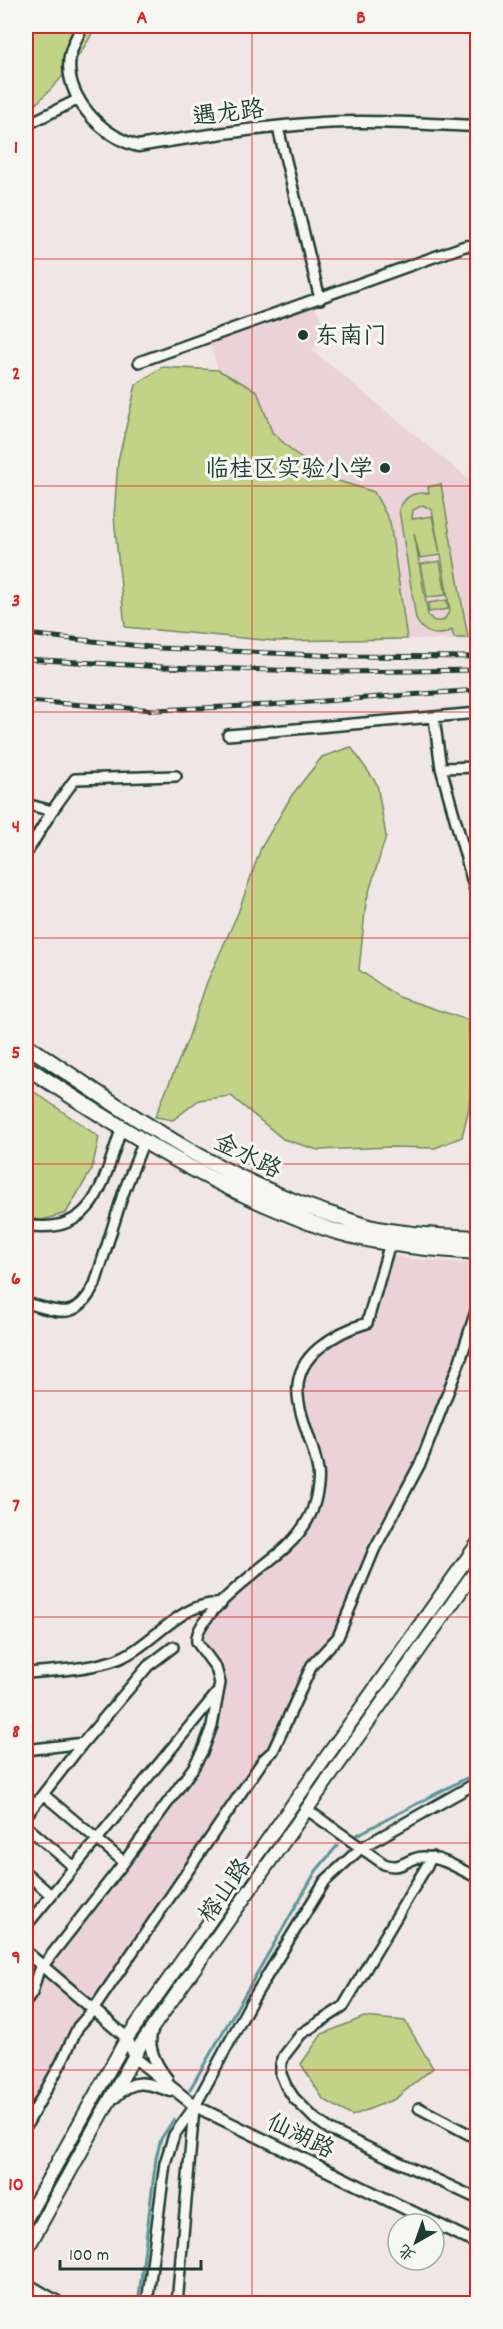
<svg xmlns="http://www.w3.org/2000/svg" width="503" height="2329" font-family="Dekko,'LXGW WenKai TC',sans-serif">
<style>
.built{fill:#ebd2d8}
.green{fill:#c2d388;stroke:#70885e;stroke-width:1.5;fill-rule:evenodd}
.lines{fill:none;stroke-linecap:round;stroke-linejoin:round}
.stream{stroke:#5a9697;stroke-width:3}
.minor-casing{stroke:#1f3d34;stroke-width:14}
.tertiary-casing{stroke:#1f3d34;stroke-width:15}
.secondary-casing{stroke:#1f3d34;stroke-width:16}
.primary-casing{stroke:#1f3d34;stroke-width:18}
.minor{stroke:#f6f6f2;stroke-width:9}
.tertiary{stroke:#f6f6f2;stroke-width:10}
.secondary{stroke:#f6f6f2;stroke-width:12}
.primary{stroke:#f6f6f2;stroke-width:14}
.rail-casing{stroke:#1f3d34;stroke-width:5}
.rail{stroke:#f6f6f2;stroke-width:3;stroke-dasharray:9;stroke-linecap:butt}
.grid{fill:none;stroke:#d62828;stroke-width:1.5;stroke-opacity:0.55}
.poi-dot{fill:#1f3d34;stroke:#f6f6f2;stroke-width:2}
.labels{text-anchor:middle;stroke-width:6;stroke-linejoin:round;paint-order:stroke}
.street-label{font-size:24px;fill:#1f3d34;stroke:#f6f6f2}
.poi-label{font-size:24px;fill:#1f3d34;stroke:#f6f6f2;text-anchor:start}
.neatline{fill:none;stroke:#d62828;stroke-width:2}
.grid-label{font-size:20px;text-anchor:middle;font-weight:bold;fill:#d62828}
</style>
<rect width="100%" height="100%" fill="#f1e6e6"/>
<filter id="ink" filterUnits="userSpaceOnUse"><feTurbulence type="fractalNoise" baseFrequency=".0167" numOctaves="2"/><feDisplacementMap in="SourceGraphic" scale="12" xChannelSelector="R" yChannelSelector="G"/><feConvolveMatrix kernelMatrix="1 2 1 2 8 2 1 2 1" color-interpolation-filters="sRGB"/></filter>
<g filter="url(#ink)">
<!-- built -->
<path class="built" d="M 315,307 L 327,330 L 312,350 L 477,486 L 477,640 L 407,639 L 390,522 L 374,492 L 332,479 L 298,456 L 272,432 L 257,391 L 218,370 L 209,343 Z
M 387,1254 L 411,1259 L 477,1264 L 477,1305 L 421,1462 L 342,1624 L 321,1653 L 273,1751 L 93,2010 L 26,2126 L 26,2002 L 36,1977 L 203,1750 L 220,1683 L 197,1642 L 198,1630 L 286,1547 L 311,1513 L 318,1471 L 298,1387 L 316,1350 L 367,1323 Z"/>
<!-- green -->
<path class="green" d="M 26,26 L 96,26 C 78,62 56,86 26,113 Z
M 162,367 L 218,370 L 257,391 L 272,432 L 298,456 L 332,479 L 374,492 L 390,522 L 407,639 L 275,641 L 125,627 L 114,517 L 118,461 L 136,385 Z
M 441,484 L 468,638 L 454,638 L 452,630 C 438,638 423,634 416,619 L 399,510 C 405,495 414,492 429,493 L 428,487 ZM 423,505 L 432,510 L 440,553 L 432,516 L 412,519 L 413,510 ZM 414,533 L 420,558 L 441,555 L 450,611 L 443,621 L 434,621 L 428,615 Z
M 440,561 L 446,595 L 427,597 L 421,564 Z
M 447,600 L 448,609 L 429,612 L 428,603 Z
M 351,747 L 377,784 L 386,836 L 366,902 L 359,970 L 399,997 L 468,1020 L 472,1067 L 469,1108 L 462,1137 L 435,1148 L 391,1147 L 318,1150 L 283,1139 L 231,1096 L 199,1100 L 173,1120 L 155,1117 L 188,1039 L 207,982 L 238,913 L 261,848 L 292,795 L 322,757 Z
M 26,1086 L 99,1137 L 92,1169 L 66,1213 L 39,1221 L 26,1215 Z
M 364,2017 L 405,2021 L 433,2068 L 395,2099 L 352,2116 L 323,2099 L 301,2064 L 322,2034 Z"/>
<g class="lines">
<!-- stream -->
<path class="stream" d="M 355,1836 L 478,1772
M 190,2089 L 316,1871 L 337,1846
M 138,2304 L 156,2158 L 161,2139 L 174,2119"/>
<defs>
<path id="minor" d="M 26,125 L 79,99
M 278,128 L 320,299
M 139,362 L 465,246 L 478,245
M 434,718 L 441,768 L 478,901
M 228,735 L 478,713
M 441,768 L 478,767
M 26,804 L 52,811
M 26,854 L 52,811 L 75,779 L 176,776
M 26,1225 C 95,1237 103,1181 121,1130
M 26,1303 C 60,1312 76,1322 95,1284 L 123,1194 L 143,1143
M 26,1673 C 52,1671 87,1669 112,1661 C 151,1650 178,1600 221,1604
M 26,1750 L 83,1743 L 148,1666 L 173,1647
M 44,1795 L 124,1862
M 306,1809 L 384,1864 C 403,1871 407,1857 424,1857 C 442,1857 461,1870 478,1878
M 26,1816 L 83,1743
M 26,1826 L 74,1867
M 432,1857 L 343,2007 L 301,2034 L 284,2056 L 281,2064 L 281,2074 L 286,2086 L 294,2098 L 314,2118 L 332,2131 L 478,2199
M 26,1873 L 51,1895
M 26,1926 L 217,1693
M 26,2002 L 32,1993 L 38,1972 L 122,1865 L 193,1768 L 203,1750 L 212,1726 L 220,1683 L 216,1668 L 197,1642 C 192,1617 267,1564 285,1548 C 296,1538 306,1525 312,1511 C 316,1499 320,1484 318,1471 C 312,1428 275,1384 319,1348 C 333,1336 349,1328 367,1323 L 390,1243
M 419,2108 L 478,2139
M 26,2126 L 61,2063 L 78,2027 L 93,2010 L 264,1759 L 273,1751 L 312,1665 L 338,1637 L 374,1550 L 421,1462 L 460,1361 L 478,1305
M 26,2283 L 62,2304
M 147,2304 L 165,2163 L 174,2135 L 195,2106 L 251,2002 L 325,1881 L 361,1848 L 478,1782
M 177,2304 L 194,2108"/>
<path id="tertiary" d="M 82,26 C 78,35 72,46 70,56 C 63,96 102,137 138,146 C 199,136 260,127 321,123 C 373,120 426,124 478,126
M 26,1952 L 127,2038 L 135,2058 L 195,2106 L 478,2244
M 152,2030 C 146,2047 156,2065 167,2079
M 115,2097 C 134,2077 148,2083 171,2091"/>
<path id="secondary" d="M 26,2219 L 127,2038 L 478,1543
M 26,2251 L 141,2044 L 478,1567"/>
<path id="primary" d="M 26,1045 C 125,1111 211,1174 326,1213 C 340,1217 355,1223 369,1227 C 404,1235 442,1236 478,1238
M 26,1067 C 102,1116 175,1164 258,1201 C 284,1212 310,1224 338,1232 C 383,1245 431,1249 478,1252"/>
</defs>
<!-- minor casing -->
<use href="#minor" class="minor-casing"/>
<!-- tertiary casing -->
<use href="#tertiary" class="tertiary-casing"/>
<!-- secondary casing -->
<use href="#secondary" class="secondary-casing"/>
<!-- primary casing -->
<use href="#primary" class="primary-casing"/>
<!-- minor -->
<use href="#minor" class="minor"/>
<!-- tertiary -->
<use href="#tertiary" class="tertiary"/>
<!-- secondary -->
<use href="#secondary" class="secondary"/>
<!-- primary -->
<use href="#primary" class="primary"/>
<defs>
<path id="rail" d="M 26,634 L 159,648 L 340,656 L 478,657
M 26,659 L 163,667 L 340,672 L 478,670
M 26,701 L 156,710 L 268,705 L 478,690"/>
</defs>
<!-- rail casing -->
<use href="#rail" class="rail-casing"/>
<!-- rail -->
<use href="#rail" class="rail"/>
</g>
</g>
<!-- grid -->
<path class="grid" d="M 252,26 L 252,2304M 26,259 L 478,259M 26,486 L 478,486M 26,712 L 478,712M 26,938 L 478,938M 26,1164 L 478,1164M 26,1391 L 478,1391M 26,1617 L 478,1617M 26,1843 L 478,1843M 26,2070 L 478,2070"/>
<!-- markers -->
<g class="poi-dot">
<circle cx="303" cy="335" r="6"/>
<circle cx="385" cy="468" r="6"/>
</g>
<g class="labels">
<!-- street labels -->
<g class="street-label">
<text transform="translate(228 112) rotate(-7)" y="8">遇龙路</text>
<text transform="translate(248 1155) rotate(26)" y="8">金水路</text>
<text transform="translate(224 1890) rotate(-55)" y="8">榕山路</text>
<text transform="translate(301 2135) rotate(26)" y="8">仙湖路</text>
</g>
<!-- poi labels -->
<g class="poi-label">
<text x="315" y="343">东南门</text>
<text x="373" y="476" text-anchor="end">临桂区实验小学</text>
</g>
</g>
<!-- margin -->
<rect width="503" height="2329" fill="none" stroke="#f6f6f2" stroke-width="66"/>
<!-- north arrow -->
<g transform="translate(416 2242) rotate(220)"><circle r="28" fill="#f6f6f2" stroke="#a0aca6" stroke-width="1.5"/>
<path d="M0-4.5L10 22L0 15L-10 22Z" fill="#1f3d34"/>
<text y="-9" font-size="16" font-weight="bold" text-anchor="middle" fill="#1f3d34">北</text>
</g>
<!-- scale -->
<path d="M60 2260v9h141v-9" fill="none" stroke="#1f3d34" stroke-width="3"/>
<text x="69" y="2260" font-size="18" fill="#1f3d34" stroke="#f6f6f2" stroke-width="4.5" paint-order="stroke">100 m</text>
<rect x="33" y="33" width="437" height="2263" class="neatline"/>
<g class="grid-label">
<text x="142" y="23">A</text>
<text x="361" y="23">B</text>
<text x="16" y="153">1</text>
<text x="16" y="379">2</text>
<text x="16" y="606">3</text>
<text x="16" y="832">4</text>
<text x="16" y="1058">5</text>
<text x="16" y="1284">6</text>
<text x="16" y="1511">7</text>
<text x="16" y="1737">8</text>
<text x="16" y="1963">9</text>
<text x="16" y="2190">10</text>
</g>
</svg>
